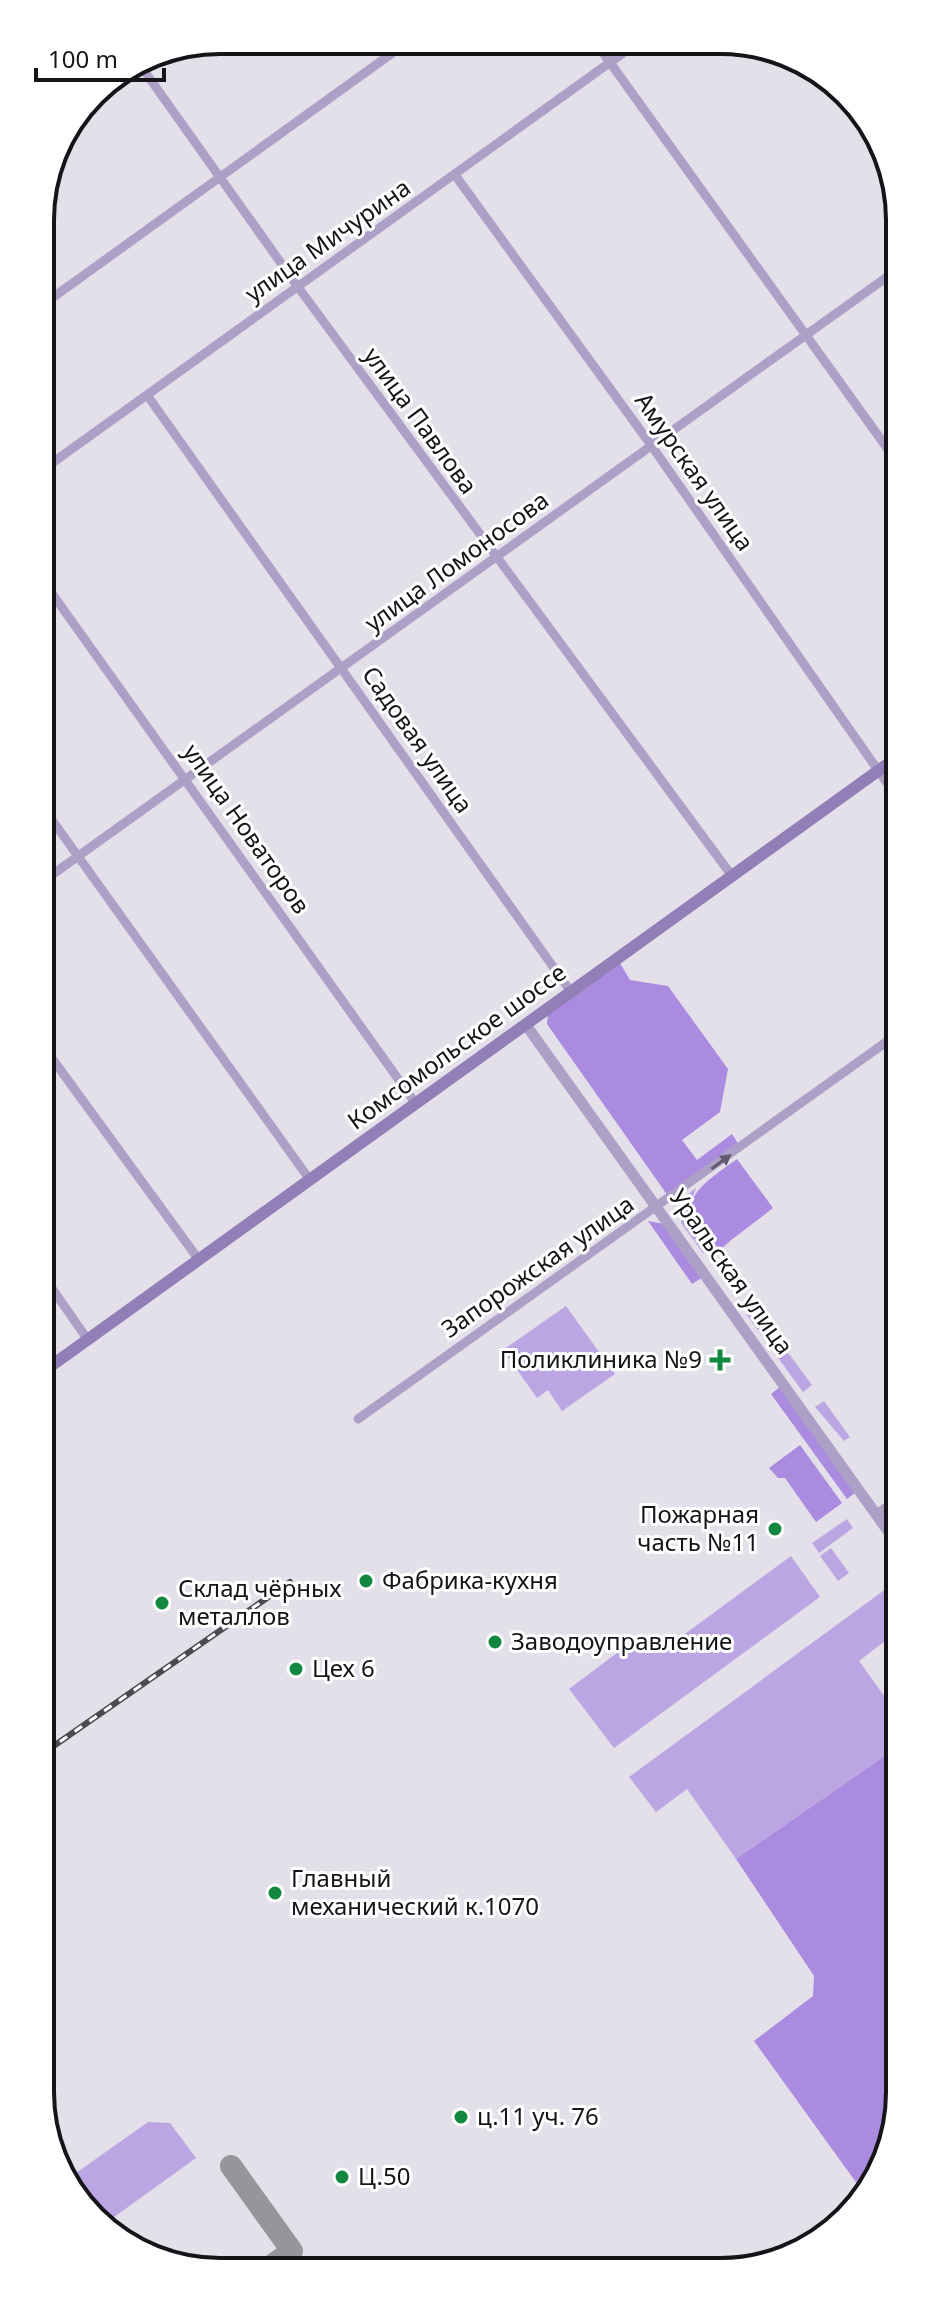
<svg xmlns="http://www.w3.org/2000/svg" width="940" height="2312" font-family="'Noto Sans',sans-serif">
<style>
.green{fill:#bba6e3}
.forest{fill:#ab8be0}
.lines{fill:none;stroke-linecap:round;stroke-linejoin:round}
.taxiway{stroke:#97959c;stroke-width:22}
.minor{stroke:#ada0c6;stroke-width:9}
.tertiary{stroke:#ada0c6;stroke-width:11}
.secondary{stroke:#937fb7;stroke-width:12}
.rail-casing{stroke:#4b4a4f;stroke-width:6}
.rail{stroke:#fff;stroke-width:3;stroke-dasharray:9;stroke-linecap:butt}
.oneway{fill:#615a6f}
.poi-dot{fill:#118740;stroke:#fff;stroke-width:3}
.labels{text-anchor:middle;stroke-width:6;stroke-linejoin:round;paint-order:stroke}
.street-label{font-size:24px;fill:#151418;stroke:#fff}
.poi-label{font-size:24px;fill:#151418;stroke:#fff;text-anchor:start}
.rim{fill:none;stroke:#151418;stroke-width:4}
</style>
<rect width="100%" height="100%" fill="#e3e0ea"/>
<!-- green -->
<path class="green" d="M 696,1188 L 692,1200 L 722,1247 L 731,1241 L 716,1254 L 703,1253 L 681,1223 L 684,1197 Z
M 566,1306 L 615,1374 L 562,1411 L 548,1390 L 537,1398 L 503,1350 Z
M 755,1308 L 812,1385 L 803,1392 L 746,1314 Z
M 824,1401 L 850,1437 L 844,1441 L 815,1407 Z
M 847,1519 L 853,1528 L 819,1553 L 812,1543 Z
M 831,1548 L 849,1573 L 838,1581 L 820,1556 Z
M 791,1556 L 820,1597 L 614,1748 L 569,1689 L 633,1641 L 648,1642 L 659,1653 Z
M 898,1580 L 898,1631 L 859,1661 L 898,1715 L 899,1746 L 736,1859 L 687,1789 L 656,1812 L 629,1777 Z
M 148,2122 L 170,2123 L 196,2158 L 103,2225 L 93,2219 L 69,2178 Z"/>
<!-- forest -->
<path class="forest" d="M 620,963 L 630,980 L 668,986 L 728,1069 L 720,1112 L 682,1140 L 697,1160 L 732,1134 L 739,1145 L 668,1196 L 547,1024 L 548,1013 Z
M 737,1159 L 773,1208 L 722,1247 L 711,1248 C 671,1202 697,1188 737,1159 Z
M 648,1221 L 665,1224 L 703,1277 L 692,1284 Z
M 780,1387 L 856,1492 L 847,1499 L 771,1394 Z
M 800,1445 L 842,1503 L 816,1522 L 785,1478 L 778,1478 L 769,1468 Z
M 899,1746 L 900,2103 L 863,2192 L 754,2041 L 813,1996 L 814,1976 L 736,1859 Z"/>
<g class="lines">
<!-- taxiway -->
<path class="taxiway" d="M 231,2166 L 292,2251 L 268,2268"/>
<!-- minor -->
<path class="minor" d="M 596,43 L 895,459
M 138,62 L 298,287 L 732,876
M 81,111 L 164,51
M 455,175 L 651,445 L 896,796
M 41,306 L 409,41
M 147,395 L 571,992
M 41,471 L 637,43
M 41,578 L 416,1104
M 42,806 L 310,1180
M 42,882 L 894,272
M 43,1046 L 199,1260
M 44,1277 L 88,1340
M 358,1419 L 896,1035"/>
<!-- tertiary -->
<path class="tertiary" d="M 526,1025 L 898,1545
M 877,1515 L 898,1500"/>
<!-- secondary -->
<path class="secondary" d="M 44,1371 L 896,758"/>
<defs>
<path id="rail" d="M 45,1752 L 290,1582"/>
</defs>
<!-- rail casing -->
<use href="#rail" class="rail-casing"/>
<!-- rail -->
<use href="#rail" class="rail"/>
</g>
<!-- one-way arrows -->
<defs><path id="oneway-solid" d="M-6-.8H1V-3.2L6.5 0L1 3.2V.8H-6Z" transform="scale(2)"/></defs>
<use class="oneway" href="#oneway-solid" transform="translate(721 1162) rotate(-36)"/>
<!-- markers -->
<g class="poi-dot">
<path d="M716 1348h8v8h8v8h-8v8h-8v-8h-8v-8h8z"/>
<circle cx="775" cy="1529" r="8"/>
<circle cx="366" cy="1581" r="8"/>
<circle cx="162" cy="1603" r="8"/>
<circle cx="495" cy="1642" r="8"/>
<circle cx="296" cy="1669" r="8"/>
<circle cx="275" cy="1893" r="8"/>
<circle cx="461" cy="2117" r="8"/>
<circle cx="342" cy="2177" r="8"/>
</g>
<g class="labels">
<!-- street labels -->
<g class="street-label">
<text transform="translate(328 241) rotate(-35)" y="8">улица Мичурина</text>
<text transform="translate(420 421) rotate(54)" y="8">улица Павлова</text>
<text transform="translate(694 472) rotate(55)" y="8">Амурская улица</text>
<text transform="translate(457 562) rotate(-36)" y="8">улица Ломоносова</text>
<text transform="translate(417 740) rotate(55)" y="8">Садовая улица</text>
<text transform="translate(246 829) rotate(55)" y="8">улица Новаторов</text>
<text transform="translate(457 1047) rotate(-36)" y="8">Комсомольское шоссе</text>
<text transform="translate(538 1267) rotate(-35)" y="8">Запорожская улица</text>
<text transform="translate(731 1272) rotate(55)" y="8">Уральская улица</text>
</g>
<!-- poi labels -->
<g class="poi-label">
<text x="702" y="1368" text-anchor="end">Поликлиника №9</text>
<text x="759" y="1523" text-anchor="end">Пожарная<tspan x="759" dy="28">часть №11</tspan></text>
<text x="382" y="1589">Фабрика-кухня</text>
<text x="178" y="1597">Склад чёрных<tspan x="178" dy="28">металлов</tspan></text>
<text x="511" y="1650">Заводоуправление</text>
<text x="312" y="1677">Цех 6</text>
<text x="291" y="1887">Главный<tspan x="291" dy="28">механический к.1070</tspan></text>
<text x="477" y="2125">ц.11 уч. 76</text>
<text x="358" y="2185">Ц.50</text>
</g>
</g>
<!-- crop -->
<path d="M0 0H940V2312H0ZM220 54H720A166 166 0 0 1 886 220V2092A166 166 0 0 1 720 2258H220A166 166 0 0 1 54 2092V220A166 166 0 0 1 220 54Z" fill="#fff" fill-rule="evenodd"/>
<path class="rim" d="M220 54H720A166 166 0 0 1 886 220V2092A166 166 0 0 1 720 2258H220A166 166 0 0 1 54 2092V220A166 166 0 0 1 220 54Z"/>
<!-- scale -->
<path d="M36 68v12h128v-12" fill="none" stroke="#151418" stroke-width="4"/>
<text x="48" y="68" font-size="24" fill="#151418" stroke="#ffffff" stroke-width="6" paint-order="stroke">100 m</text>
</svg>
